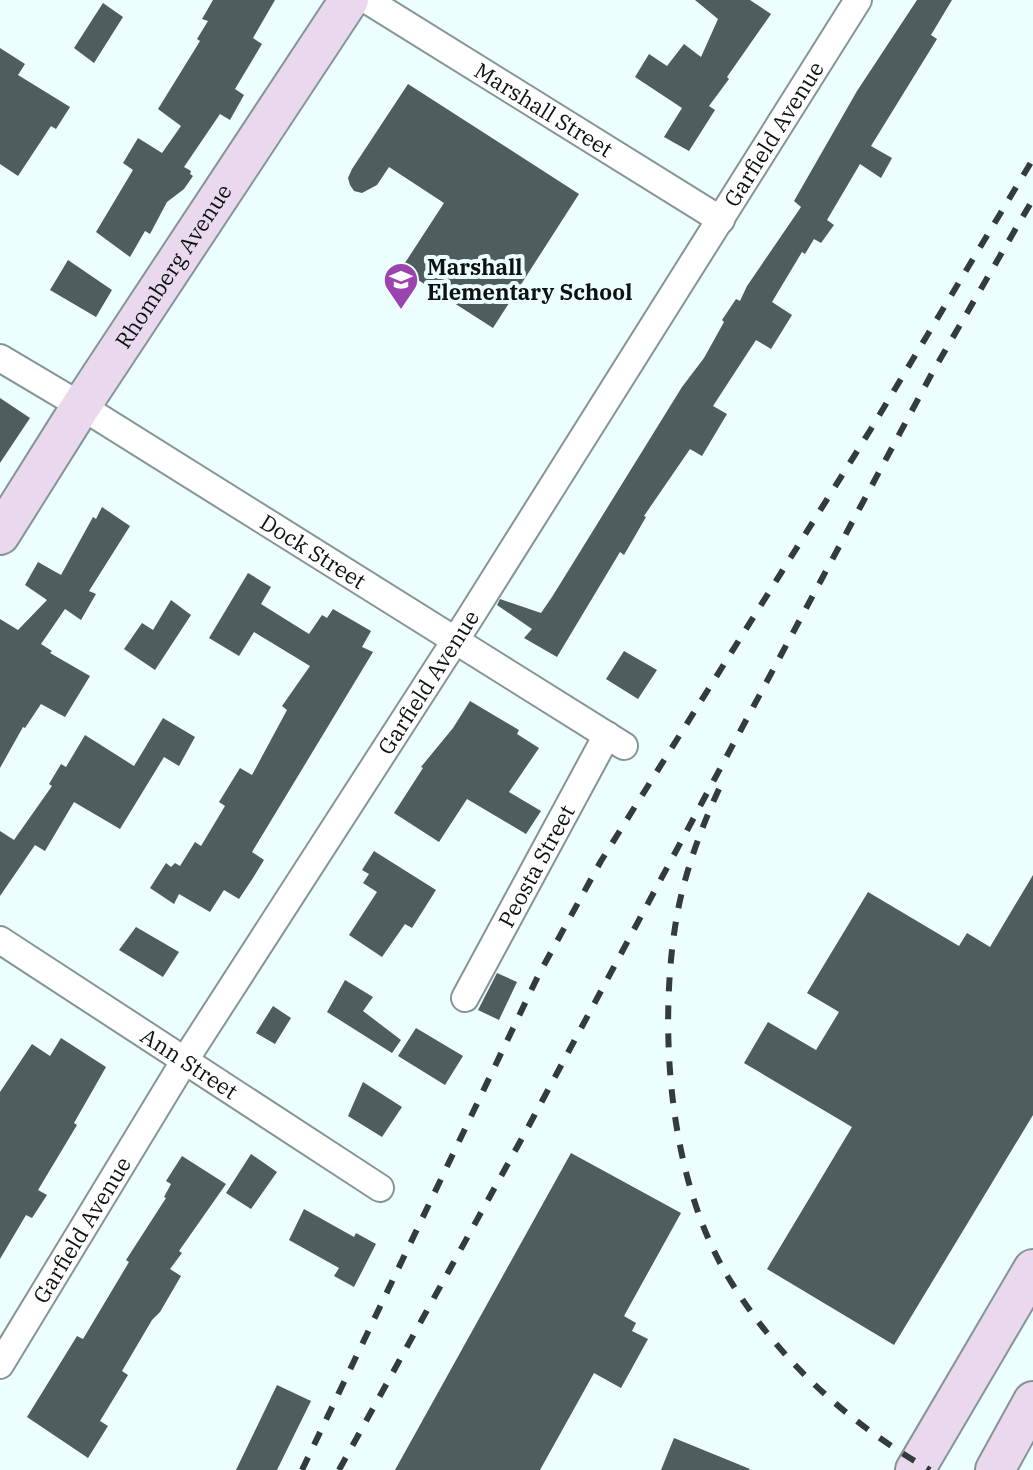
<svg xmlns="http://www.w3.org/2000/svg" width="1033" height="1470" font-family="'IBM Plex Serif',serif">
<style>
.building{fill:#4e5d5d}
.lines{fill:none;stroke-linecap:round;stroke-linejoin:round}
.street-casing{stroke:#859596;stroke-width:30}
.secondary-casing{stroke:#859596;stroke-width:42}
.street{stroke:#fff;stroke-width:26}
.secondary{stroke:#ead8ee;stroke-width:38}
.rail{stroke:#343b3c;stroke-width:6;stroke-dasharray:14 14;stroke-linecap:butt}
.labels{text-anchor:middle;stroke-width:8;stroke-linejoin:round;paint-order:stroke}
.street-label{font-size:22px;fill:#0c1212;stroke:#edfeff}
.poi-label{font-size:22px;font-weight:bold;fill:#0c1212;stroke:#edfeff;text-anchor:start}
</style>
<rect width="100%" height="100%" fill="#edfeff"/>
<!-- building -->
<path class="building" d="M 213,0 L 275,0 L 253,38 L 262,44 L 235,89 L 244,95 L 230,120 L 220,114 L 184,167 L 191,171 L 190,174 L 193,176 L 184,189 L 167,202 L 150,234 L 145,231 L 130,257 L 96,232 L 133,170 L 123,163 L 138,138 L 162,153 L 181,126 L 158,109 L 200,41 L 197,39 L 208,21 L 202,19 Z
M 695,0 L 750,0 L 771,14 L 727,77 L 729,79 L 709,106 L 715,110 L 689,151 L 664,137 L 682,108 L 635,77 L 649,54 L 667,66 L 684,44 L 701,57 L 718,19 Z
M 917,0 L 952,0 L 931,35 L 937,39 L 871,146 L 892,158 L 881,178 L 860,164 L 827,220 L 834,225 L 821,243 L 814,239 L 805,254 L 802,252 L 772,302 L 792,315 L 771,349 L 756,340 L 713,406 L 727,414 L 702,456 L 690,449 L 644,516 L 646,517 L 624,555 L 620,552 L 557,657 L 524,638 L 532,629 L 497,605 L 500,599 L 541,613 L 552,597 L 682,387 L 704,358 L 724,322 L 722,320 L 736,299 L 740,301 L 747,286 L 801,207 L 794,201 L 857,91 Z
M 103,3 L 123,17 L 94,63 L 74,48 Z
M 0,48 L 25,64 L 18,75 L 70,107 L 56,129 L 51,126 L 18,176 L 0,164 Z
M 408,84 L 579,194 L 493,328 L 401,269 L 444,203 L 389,167 L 377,185 L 362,193 L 354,191 L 350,185 L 348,178 L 352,169 Z
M 68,260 L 112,290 L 96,317 L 50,290 Z
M 0,398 L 30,418 L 0,463 Z
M 102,507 L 130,526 L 89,591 L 96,594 L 81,620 L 65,609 L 41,644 L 52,651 L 50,653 L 90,676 L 65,717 L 41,704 L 25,728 L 23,727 L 0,768 L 0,619 L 18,630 L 47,600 L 25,585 L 38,562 L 61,575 L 93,517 L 96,519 Z
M 248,573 L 271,587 L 261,604 L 309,634 L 322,615 L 327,618 L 333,609 L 371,631 L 362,647 L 373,652 L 252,852 L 264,860 L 253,878 L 239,899 L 224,890 L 210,912 L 179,894 L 174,904 L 150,888 L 166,863 L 171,867 L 175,863 L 180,866 L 195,842 L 201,846 L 225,806 L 219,802 L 240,768 L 252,775 L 287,710 L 282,706 L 310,666 L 254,632 L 239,656 L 209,638 Z
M 171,600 L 191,615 L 155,670 L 124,649 L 142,623 L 153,630 Z
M 624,651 L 657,670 L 638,699 L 606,679 Z
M 470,701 L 519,730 L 517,734 L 539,748 L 509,792 L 541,811 L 526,834 L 467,799 L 439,842 L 394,813 L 423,768 L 421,767 L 453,728 Z
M 163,718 L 195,737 L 179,766 L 164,757 L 120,829 L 74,802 L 45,851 L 35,845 L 0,896 L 0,831 L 14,840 L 52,786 L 49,784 L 61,764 L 66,767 L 85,735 L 134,766 Z
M 374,851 L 436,890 L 412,928 L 405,924 L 382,957 L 349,935 L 377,892 L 363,883 L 369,874 L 362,870 Z
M 1033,875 L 1033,1115 L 894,1345 L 767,1269 L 852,1127 L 744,1063 L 768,1022 L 816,1050 L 839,1012 L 807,993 L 868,892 L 959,946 L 967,933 L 990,947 Z
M 136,927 L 179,952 L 163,977 L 119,950 Z
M 497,973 L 517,982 L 499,1020 L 478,1010 Z
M 345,980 L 373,997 L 363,1011 L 401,1040 L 392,1053 L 327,1012 Z
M 273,1006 L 291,1018 L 275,1044 L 256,1033 Z
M 416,1028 L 463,1056 L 445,1085 L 398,1056 Z
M 61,1038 L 106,1067 L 74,1123 L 77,1125 L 38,1190 L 47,1195 L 32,1218 L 26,1215 L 0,1259 L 0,1092 L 32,1044 L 50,1056 Z
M 363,1082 L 402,1107 L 382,1137 L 348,1116 Z
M 571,1153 L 681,1213 L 624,1316 L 636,1323 L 632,1331 L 648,1339 L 621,1388 L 594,1373 L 540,1470 L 395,1470 Z
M 251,1154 L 277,1172 L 251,1209 L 226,1193 Z
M 182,1156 L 226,1184 L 179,1251 L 182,1253 L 170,1269 L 181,1276 L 160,1312 L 152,1320 L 122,1371 L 128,1375 L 100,1421 L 108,1426 L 88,1458 L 27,1417 L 77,1336 L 83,1339 L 129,1262 L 126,1260 L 166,1198 L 164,1197 L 171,1184 L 166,1181 Z
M 304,1209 L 354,1237 L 356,1233 L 376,1244 L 354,1287 L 334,1276 L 339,1268 L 289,1240 Z
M 277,1385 L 311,1401 L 277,1470 L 236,1470 Z
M 674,1438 L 750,1469 L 749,1470 L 661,1470 Z"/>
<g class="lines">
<defs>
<g id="street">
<path id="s1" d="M 367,0 L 721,220"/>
<path id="s2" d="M 0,358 L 81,406 L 624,746"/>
<path id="s3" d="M 0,940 L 380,1188"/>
<path id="s4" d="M 465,998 L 607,735"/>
<path id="s5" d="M 0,1365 L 185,1060 L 469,619 L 858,0"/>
</g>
<g id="secondary">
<path id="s6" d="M 0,535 L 81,406 L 349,0"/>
<path d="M 915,1470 L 1033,1269"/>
<path d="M 995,1470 L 1033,1401"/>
</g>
</defs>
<!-- street casing -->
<use href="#street" class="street-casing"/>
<!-- secondary casing -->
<use href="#secondary" class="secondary-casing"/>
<!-- street -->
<use href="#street" class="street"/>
<!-- secondary -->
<use href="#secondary" class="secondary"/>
<!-- rail -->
<path class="rail" d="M 719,789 C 701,828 685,872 677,915 C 657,1029 669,1186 733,1285 C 782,1363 850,1424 930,1470
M 302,1470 L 539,974 L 601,861 L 871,429 L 1033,159
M 339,1470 L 526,1131 L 931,375 L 1033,199"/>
</g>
<!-- icons -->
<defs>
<symbol id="school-pin" viewBox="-11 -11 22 30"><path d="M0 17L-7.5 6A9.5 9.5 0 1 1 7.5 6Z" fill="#9b44b0" stroke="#edfeff"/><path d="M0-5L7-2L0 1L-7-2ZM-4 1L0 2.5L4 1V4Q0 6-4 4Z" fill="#fff"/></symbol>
</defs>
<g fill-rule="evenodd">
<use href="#school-pin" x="381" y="260" width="40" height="54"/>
</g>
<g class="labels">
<!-- street labels -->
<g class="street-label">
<text dy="8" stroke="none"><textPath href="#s1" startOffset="208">Marshall Street</textPath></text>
<text dy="8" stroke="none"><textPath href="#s5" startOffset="1454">Garfield Avenue</textPath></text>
<text dy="8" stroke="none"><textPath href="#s6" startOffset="320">Rhomberg Avenue</textPath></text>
<text dy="8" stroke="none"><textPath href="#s2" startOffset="368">Dock Street</textPath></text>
<text dy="8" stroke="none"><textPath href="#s5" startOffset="806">Garfield Avenue</textPath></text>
<text dy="8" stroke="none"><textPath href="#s4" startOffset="150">Peosta Street</textPath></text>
<text dy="8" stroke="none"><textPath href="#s3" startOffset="226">Ann Street</textPath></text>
<text dy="8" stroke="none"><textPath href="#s5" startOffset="158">Garfield Avenue</textPath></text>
</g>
<!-- poi labels -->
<g class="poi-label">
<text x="427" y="275">Marshall<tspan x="427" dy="25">Elementary School</tspan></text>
</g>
</g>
</svg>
